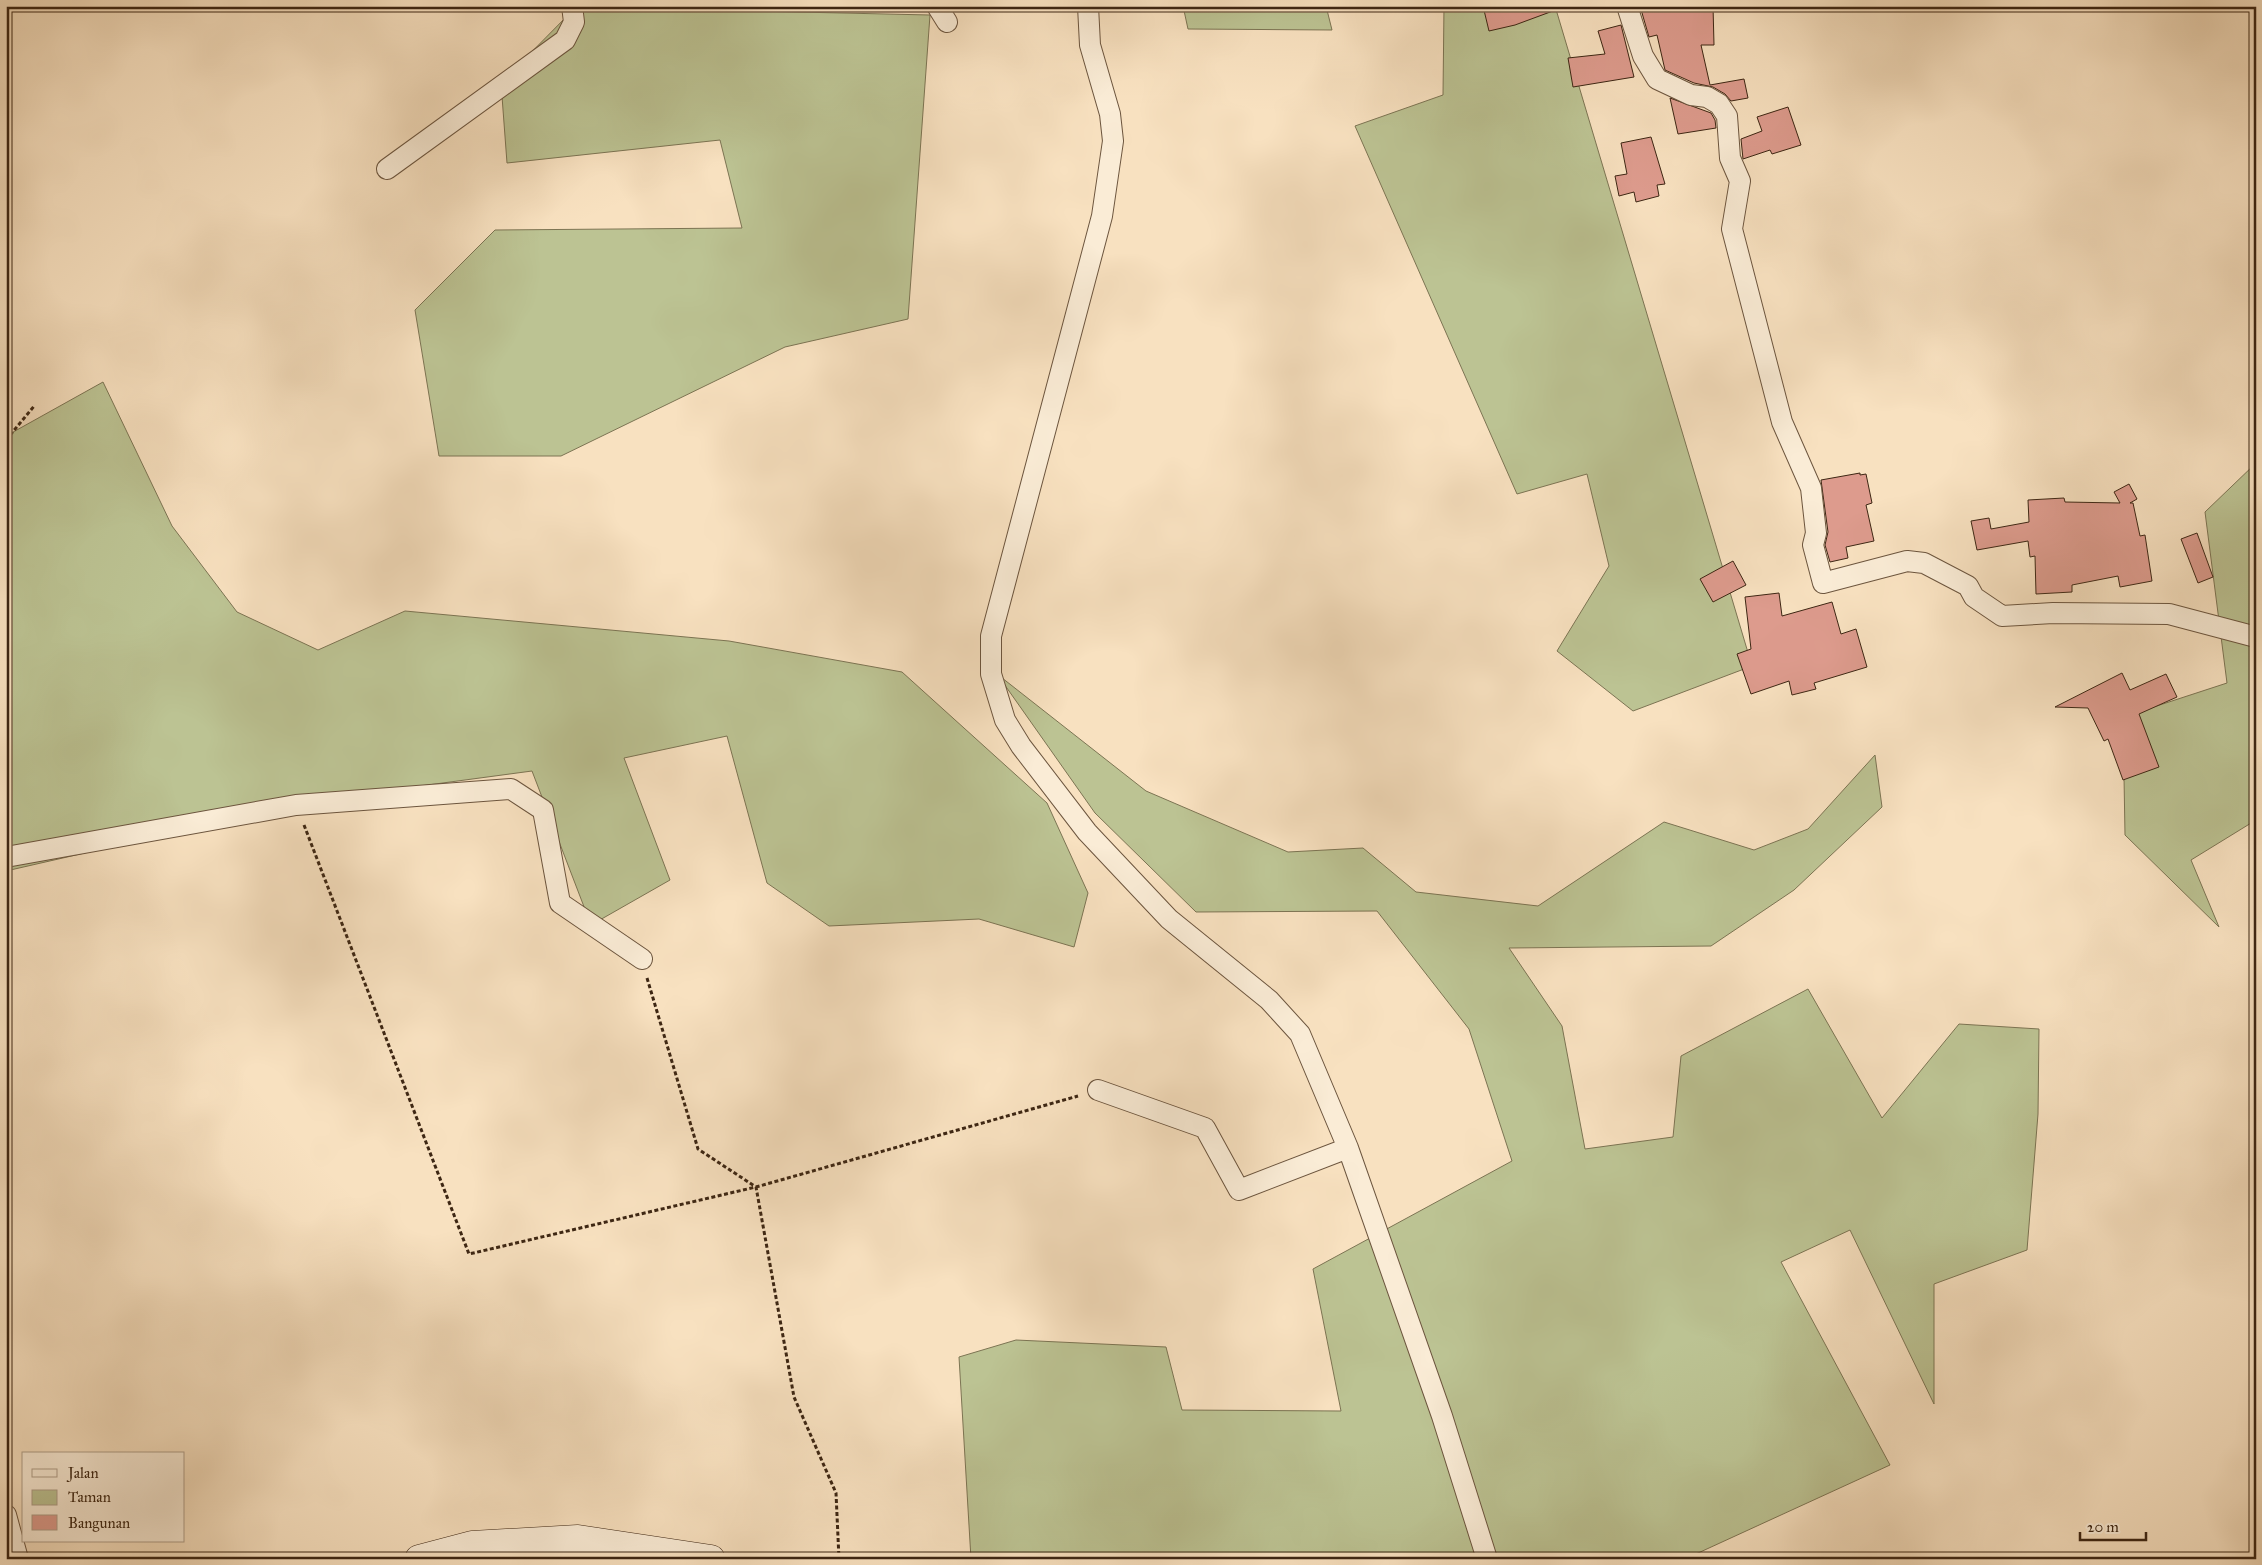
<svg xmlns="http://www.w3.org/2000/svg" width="2262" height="1565" font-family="'IM FELL Great Primer',serif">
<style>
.green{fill:#bcc393;stroke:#7c7453}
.building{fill:#dd9b8d;stroke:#3d2613}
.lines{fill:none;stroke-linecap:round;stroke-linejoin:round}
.minor-casing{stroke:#6c553e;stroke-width:22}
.secondary-casing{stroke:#3d2613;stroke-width:29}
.path{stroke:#3d2613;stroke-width:3;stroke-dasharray:4 2.5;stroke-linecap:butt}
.minor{stroke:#faecd6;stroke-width:20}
.secondary{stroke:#faecd6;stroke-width:28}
</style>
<rect width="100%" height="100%" fill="#f8e1c0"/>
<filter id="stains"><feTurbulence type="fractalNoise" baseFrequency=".004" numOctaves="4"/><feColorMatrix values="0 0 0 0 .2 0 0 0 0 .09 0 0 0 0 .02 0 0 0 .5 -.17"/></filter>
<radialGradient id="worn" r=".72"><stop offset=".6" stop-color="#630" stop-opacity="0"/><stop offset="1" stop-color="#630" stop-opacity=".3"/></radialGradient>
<!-- green -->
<path class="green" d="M 1183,6 L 1326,6 L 1332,30 L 1188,29 Z
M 1444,6 L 1555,6 L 1752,666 L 1633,711 L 1557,651 L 1609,566 L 1587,474 L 1517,494 L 1355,126 L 1443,95 Z
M 576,7 L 930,15 L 908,319 L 785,347 L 561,456 L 439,456 L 415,310 L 495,230 L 742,228 L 720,140 L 507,163 L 501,83 Z
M 103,382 L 172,526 L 237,612 L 318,650 L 405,611 L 729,641 L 902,672 L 1047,803 L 1088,893 L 1074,947 L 979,919 L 829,926 L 767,883 L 727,736 L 624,758 L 670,880 L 591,925 L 532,771 L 316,800 L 6,871 L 6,436 Z
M 2256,463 L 2256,820 L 2191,860 L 2219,927 L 2125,835 L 2123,717 L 2227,683 L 2205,512 Z
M 997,674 L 1146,791 L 1288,852 L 1363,848 L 1416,892 L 1538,906 L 1664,822 L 1754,850 L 1808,829 L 1875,755 L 1882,807 L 1794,890 L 1711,946 L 1509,948 L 1562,1026 L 1585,1149 L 1673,1137 L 1681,1056 L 1808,989 L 1882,1118 L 1959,1024 L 2039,1029 L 2038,1114 L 2027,1250 L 1934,1284 L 1934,1404 L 1850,1230 L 1781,1262 L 1890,1465 L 1685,1559 L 971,1559 L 959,1357 L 1016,1340 L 1166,1347 L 1182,1410 L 1341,1411 L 1313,1269 L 1512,1161 L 1469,1029 L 1377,911 L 1196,912 L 1095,813 Z"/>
<!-- building -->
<path class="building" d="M 1483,6 L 1560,6 L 1561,8 L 1515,25 L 1489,31 Z
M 1640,6 L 1713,6 L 1714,45 L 1701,45 L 1710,85 L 1744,79 L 1748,98 L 1731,101 L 1725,94 L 1713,87 L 1694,83 L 1665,70 L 1657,35 L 1649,37 Z
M 1621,25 L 1634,77 L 1573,87 L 1568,58 L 1605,54 L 1598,31 Z
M 1670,98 L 1711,113 L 1715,120 L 1716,128 L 1678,134 Z
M 1788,107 L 1801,145 L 1772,154 L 1770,150 L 1743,159 L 1741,139 L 1762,131 L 1757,117 Z
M 1651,137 L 1665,184 L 1657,185 L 1659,196 L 1636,202 L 1634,192 L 1619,196 L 1615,176 L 1627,174 L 1621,143 Z
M 1860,473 L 1860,475 L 1866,474 L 1872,503 L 1866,505 L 1874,541 L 1846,547 L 1848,558 L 1830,562 L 1825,545 L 1828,532 L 1821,480 Z
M 2129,484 L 2137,499 L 2130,503 L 2133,503 L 2140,536 L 2145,535 L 2152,581 L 2120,587 L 2118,576 L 2072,585 L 2072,592 L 2036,594 L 2035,556 L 2030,557 L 2028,541 L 1977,550 L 1971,521 L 1989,518 L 1991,529 L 2029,522 L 2028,500 L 2064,498 L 2065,502 L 2120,503 L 2114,492 Z
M 2197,533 L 2213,577 L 2198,583 L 2181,539 Z
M 1733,561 L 1746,585 L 1713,602 L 1700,579 Z
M 1779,593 L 1782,616 L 1832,602 L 1841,634 L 1856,629 L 1867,667 L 1814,683 L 1816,689 L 1792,695 L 1789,681 L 1751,694 L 1737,654 L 1751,649 L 1745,597 Z
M 2122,673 L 2130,690 L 2166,674 L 2177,697 L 2139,714 L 2159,767 L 2123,780 L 2108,739 L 2104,741 L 2088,708 L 2055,707 Z"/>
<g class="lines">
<defs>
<path id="minor" d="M 937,6 L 947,22
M 1088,6 L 1090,45 L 1110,114 L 1113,141 L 1102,216 L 991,636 L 991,674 L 1005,720 L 1021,746 L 1087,832 L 1169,919 L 1269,1000 L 1300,1034 L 1348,1148 L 1442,1416 L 1487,1559
M 1627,6 L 1643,56 L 1657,79 L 1691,95 L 1707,97 L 1719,104 L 1727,116 L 1730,158 L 1740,181 L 1732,229 L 1782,422 L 1811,488 L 1816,533 L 1813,545 L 1823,583 L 1907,561 L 1924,563 L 1968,586 L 1974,597 L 2002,616 L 2053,613 L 2169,614 L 2256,637
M 387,169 L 565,40 L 574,22 L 572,6
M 6,857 L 296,805 L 511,789 L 543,810 L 560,903 L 642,959
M 1098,1090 L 1205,1128 L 1239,1190 L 1348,1148
M 6,1515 L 18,1559"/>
<path id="secondary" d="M 419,1559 L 472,1545 L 578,1539 L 711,1559"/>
</defs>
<!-- minor casing -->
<use href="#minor" class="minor-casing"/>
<!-- secondary casing -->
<use href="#secondary" class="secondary-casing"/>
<!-- path -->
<path class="path" d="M 6,440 L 35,405
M 304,825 L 469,1254 L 756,1187 L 1078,1096
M 647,978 L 698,1149 L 756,1187 L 794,1397 L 836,1493 L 839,1559"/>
<!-- minor -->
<use href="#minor" class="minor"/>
<!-- secondary -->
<use href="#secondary" class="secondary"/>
</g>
<!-- margin -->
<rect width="2262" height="1565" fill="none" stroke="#f8e1c0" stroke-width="25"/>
<rect x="8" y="8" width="2247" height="1550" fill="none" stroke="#3d2613" stroke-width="2.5"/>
<rect x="12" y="12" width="2237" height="1540" fill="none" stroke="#3d2613"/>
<!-- legend -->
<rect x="22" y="1452" width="162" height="90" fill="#faecd6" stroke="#ae9d88"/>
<rect x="32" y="1469" width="25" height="8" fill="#faecd6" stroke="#ae9d88"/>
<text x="68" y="1478" font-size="15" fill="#3d2613">Jalan</text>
<rect x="32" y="1490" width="25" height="15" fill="#bcc393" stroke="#ae9d88"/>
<text x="68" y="1502" font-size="15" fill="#3d2613">Taman</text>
<rect x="32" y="1515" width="25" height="15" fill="#dd9b8d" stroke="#ae9d88"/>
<text x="68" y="1528" font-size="15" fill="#3d2613">Bangunan</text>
<!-- scale -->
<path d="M2080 1532v8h66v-8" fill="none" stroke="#3d2613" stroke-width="2.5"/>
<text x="2087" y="1532" font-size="15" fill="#3d2613" stroke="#faecd6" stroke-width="4" paint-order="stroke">20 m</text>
<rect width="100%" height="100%" filter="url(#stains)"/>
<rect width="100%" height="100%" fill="url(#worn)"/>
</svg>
